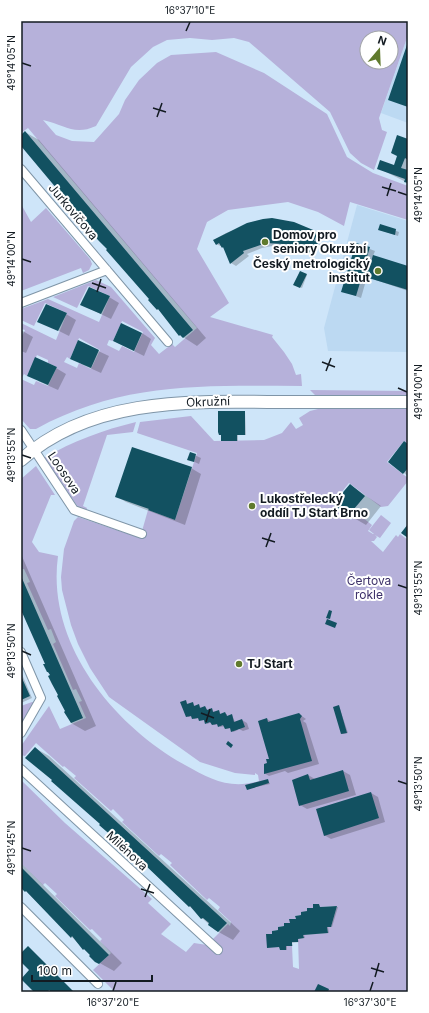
<svg xmlns="http://www.w3.org/2000/svg" width="429" height="1013" font-family="Inter,sans-serif">
<style>
.built{fill:#bcd9f2}
.green{fill:#b6b1da;fill-rule:evenodd}
.shadow{fill:#0003}
.building{fill:#125161}
.lines{fill:none;stroke-linecap:round;stroke-linejoin:round}
.street-casing{stroke:#7f95a7;stroke-width:10}
.secondary-casing{stroke:#7f95a7;stroke-width:14}
.street{stroke:#fff;stroke-width:8}
.secondary{stroke:#fff;stroke-width:12}
.ticks{fill:none;stroke:#131b22;stroke-width:1.5}
.poi-dot{fill:#607a2d;stroke:#fff;stroke-width:1.5}
.labels{text-anchor:middle;stroke-width:4;stroke-linejoin:round;paint-order:stroke}
.street-label{font-size:12px;fill:#131b22;stroke:#fff}
.poi-label{font-size:12px;font-weight:bold;fill:#131b22;stroke:#fff;text-anchor:start}
.park-label{font-size:12px;fill:#3b2f68;stroke:#fff}
.neatline{fill:none;stroke:#131b22;stroke-width:1.5}
.ticks-label{font-size:10px;text-anchor:middle;fill:#131b22}
</style>
<rect width="100%" height="100%" fill="#cee5f9"/>
<!-- built -->
<path class="built" d="M 408,35 L 408,123 L 381,113 Z
M 357,205 L 408,221 L 408,352 L 328,351 L 324,328 Z"/>
<!-- green -->
<path class="green" d="M 21,21 L 408,22 L 408,35 L 379,118 L 382,130 L 387,132 L 374,170 L 361,163 L 350,153 L 330,112 L 249,42 L 234,38 L 212,40 L 190,38 L 167,40 L 153,47 L 131,67 L 96,126 C 74,136 65,125 43,120 L 56,135 L 72,141 L 94,142 L 119,114 L 125,100 L 139,80 L 157,63 L 171,55 L 216,52 L 264,73 L 327,114 L 347,157 L 373,173 L 408,186 L 408,220 L 350,202 L 344,226 L 318,212 L 288,202 L 228,210 L 207,222 L 197,249 L 229,303 L 210,317 L 273,335 L 272,337 L 284,352 L 292,364 L 296,375 L 301,374 L 302,386 C 205,386 124,381 36,429 L 30,429 L 21,419 L 21,338 L 25,330 L 21,329 L 21,323 L 56,340 L 67,313 L 45,303 L 34,326 L 21,320 L 21,309 L 48,299 L 99,322 L 110,296 L 88,286 L 77,308 L 53,297 L 96,280 L 111,287 L 155,338 L 151,345 L 159,354 L 172,344 L 175,347 L 197,328 L 28,128 L 21,133 ZM 367,38 L 391,38 L 391,62 L 367,62 ZM 122,321 L 143,332 L 134,352 L 122,346 L 119,351 L 107,345 L 109,340 L 113,341 ZM 79,338 L 100,350 L 91,369 L 79,363 L 77,368 L 64,362 L 67,357 L 70,359 ZM 37,355 L 48,360 L 48,363 L 57,367 L 48,386 L 36,381 L 34,385 L 21,379 L 24,374 L 27,376 Z
M 21,204 L 31,222 L 46,208 L 90,259 L 92,264 L 89,270 L 83,273 L 81,268 L 21,291 Z
M 310,390 L 408,391 L 408,395 L 315,395 Z
M 326,407 L 408,407 L 408,444 L 404,441 L 387,462 L 408,478 L 408,481 L 388,506 L 381,507 L 349,483 L 332,504 L 351,520 L 357,513 L 372,525 L 368,531 L 373,534 L 374,534 L 369,530 L 381,515 L 391,523 L 380,538 L 375,535 L 377,537 L 374,541 L 371,541 L 383,552 L 396,535 L 398,537 L 400,534 L 408,540 L 408,992 L 115,992 L 93,970 L 111,953 L 100,941 L 102,939 L 92,929 L 90,930 L 55,896 L 57,894 L 45,883 L 43,885 L 21,863 L 21,780 L 65,823 L 152,899 L 148,903 L 171,924 L 161,934 L 186,952 L 194,943 L 207,945 L 228,924 L 230,926 L 231,922 L 218,910 L 220,907 L 209,898 L 207,900 L 170,865 L 172,863 L 161,854 L 159,856 L 122,822 L 124,820 L 113,809 L 111,811 L 74,778 L 76,776 L 64,766 L 63,767 L 36,743 L 25,756 L 21,755 L 21,746 L 49,706 L 60,729 L 86,718 L 79,702 L 82,701 L 76,689 L 73,690 L 53,644 L 56,642 L 51,629 L 48,630 L 27,583 L 30,582 L 24,569 L 21,569 L 21,479 L 36,466 L 55,495 L 51,495 L 32,542 L 39,552 L 58,556 C 46,643 113,725 185,765 C 210,779 230,790 259,781 L 258,775 L 255,773 L 255,775 L 235,773 L 200,762 L 109,697 L 90,668 L 78,644 L 71,625 L 62,590 L 61,577 L 64,549 L 74,521 L 78,517 L 140,538 L 148,510 L 175,520 L 197,453 L 137,433 L 140,422 L 191,416 L 214,441 L 264,440 L 282,433 L 291,422 L 296,429 L 303,425 L 299,418 L 310,411 ZM 313,904 L 319,904 L 320,907 L 337,906 L 331,927 L 327,927 L 328,933 L 303,935 L 304,938 L 298,939 L 299,969 L 293,967 L 292,946 L 286,946 L 286,950 L 280,950 L 279,947 L 266,935 L 272,934 L 272,931 L 278,930 L 278,927 L 284,926 L 284,923 L 290,923 L 290,919 L 296,919 L 295,916 L 301,915 L 307,911 L 307,908 L 313,908 Z
M 136,422 L 133,432 L 107,435 L 83,506 L 87,508 L 86,511 L 78,507 L 44,458 C 73,441 103,430 136,422 Z
M 32,702 L 36,702 L 21,726 L 21,706 Z"/>
<!-- shadow -->
<path class="shadow" d="M 25,132 L 39,140 L 206,338 L 197,346 L 180,335 L 21,145 L 21,136 Z
M 408,140 L 408,183 L 378,168 L 395,167 Z
M 263,220 L 294,223 L 318,233 L 323,236 L 319,244 L 323,246 L 322,248 L 318,247 L 319,242 L 317,242 L 314,256 L 289,246 L 277,245 L 262,248 L 247,254 L 249,256 L 236,266 L 231,263 L 225,248 L 216,244 L 214,240 L 226,233 Z
M 381,225 L 399,232 L 398,236 L 380,230 Z
M 357,244 L 375,251 L 373,256 L 408,267 L 408,291 L 367,277 L 361,298 L 342,291 Z
M 300,272 L 307,275 L 302,288 L 295,285 Z
M 109,297 L 119,303 L 111,319 L 82,305 Z
M 66,314 L 76,320 L 69,336 L 39,321 Z
M 21,330 L 33,337 L 26,353 L 21,351 Z
M 142,333 L 151,339 L 144,356 L 114,341 Z
M 79,342 L 109,356 L 101,373 L 81,364 Z
M 56,368 L 66,374 L 58,390 L 38,381 Z
M 245,412 L 246,435 L 238,435 L 238,441 L 222,440 L 222,435 L 220,434 Z
M 408,445 L 408,476 L 389,462 Z
M 190,453 L 201,458 L 199,464 L 188,459 Z
M 191,468 L 201,474 L 185,525 L 126,502 L 116,496 Z
M 350,485 L 381,506 L 366,525 L 349,515 L 334,504 Z
M 21,554 L 96,726 L 85,731 L 71,723 L 50,673 L 47,672 L 46,664 L 21,607 Z
M 21,672 L 32,698 L 21,703 Z
M 186,701 L 188,705 L 193,703 L 195,707 L 199,705 L 201,708 L 205,707 L 208,711 L 212,709 L 214,713 L 219,711 L 221,715 L 227,714 L 227,717 L 232,715 L 235,722 L 242,720 L 247,723 L 249,729 L 243,731 L 237,728 L 238,730 L 233,732 L 231,728 L 225,729 L 225,726 L 220,727 L 218,724 L 214,725 L 212,722 L 207,724 L 205,720 L 199,718 L 194,719 L 192,716 L 188,717 Z
M 339,706 L 348,733 L 343,734 L 342,734 Z
M 299,714 L 306,719 L 303,721 L 306,723 L 319,764 L 288,773 L 285,771 L 269,776 L 264,773 L 264,770 L 266,769 L 271,759 L 267,719 L 272,722 Z
M 35,748 L 49,756 L 240,931 L 233,940 L 215,930 L 101,824 Z
M 343,771 L 350,775 L 356,795 L 307,809 L 300,805 L 293,781 L 308,775 L 315,779 Z
M 268,780 L 270,784 L 247,789 Z
M 371,793 L 378,797 L 385,822 L 331,839 L 324,835 Z
M 21,863 L 122,963 L 114,971 L 96,961 L 21,886 Z
M 319,905 L 321,908 L 338,907 L 332,927 L 328,927 L 329,933 L 304,935 L 305,938 L 298,939 L 299,942 L 292,943 L 293,946 L 287,946 L 287,950 L 282,950 L 280,947 L 268,947 L 273,935 Z"/>
<!-- building -->
<path class="building" d="M 408,42 L 408,107 L 388,100 Z
M 25,131 L 193,330 L 183,338 L 180,335 L 179,336 L 158,309 L 157,310 L 148,300 L 149,299 L 106,250 L 107,249 L 98,240 L 74,209 L 73,210 L 67,204 L 68,202 L 56,190 L 57,189 L 21,146 L 21,135 Z
M 397,135 L 408,139 L 408,160 L 405,158 L 401,168 L 408,170 L 408,183 L 404,182 L 405,179 L 377,169 L 380,160 L 394,165 L 397,156 L 391,153 Z
M 272,218 L 294,222 L 318,232 L 314,241 L 318,242 L 317,247 L 313,245 L 309,254 L 283,244 L 266,243 L 243,251 L 244,253 L 230,264 L 223,247 L 222,248 L 219,243 L 216,245 L 213,240 L 247,223 L 263,219 Z
M 380,224 L 396,229 L 395,235 L 378,230 Z
M 356,243 L 370,247 L 366,260 L 371,262 L 373,255 L 408,266 L 408,290 L 362,276 L 356,296 L 341,292 Z
M 300,271 L 307,274 L 300,288 L 293,285 Z
M 89,287 L 110,296 L 101,314 L 80,305 Z
M 46,304 L 67,313 L 58,331 L 37,322 Z
M 121,323 L 142,333 L 134,351 L 113,341 Z
M 78,340 L 99,350 L 91,368 L 70,359 Z
M 35,357 L 57,367 L 48,385 L 27,376 Z
M 218,411 L 245,411 L 245,435 L 237,435 L 237,441 L 221,441 L 221,435 L 219,435 L 218,432 Z
M 404,441 L 408,444 L 408,468 L 403,474 L 388,462 Z
M 132,447 L 192,467 L 175,520 L 148,510 L 149,509 L 115,497 Z
M 190,452 L 196,454 L 194,462 L 187,460 Z
M 350,484 L 365,496 L 348,516 L 333,504 Z
M 408,524 L 408,538 L 401,533 Z
M 21,576 L 83,718 L 71,723 L 64,712 L 65,711 L 57,696 L 58,695 L 52,684 L 48,676 L 50,675 L 48,672 L 47,672 L 43,664 L 45,664 L 21,610 Z
M 329,610 L 332,611 L 330,619 L 326,618 Z
M 327,619 L 337,623 L 335,628 L 325,624 Z
M 21,676 L 30,696 L 21,700 Z
M 186,700 L 187,704 L 193,702 L 194,706 L 199,704 L 200,708 L 205,706 L 207,710 L 212,708 L 213,712 L 219,710 L 220,714 L 225,712 L 227,716 L 232,714 L 234,722 L 242,719 L 245,727 L 231,732 L 230,728 L 225,729 L 223,725 L 218,727 L 217,724 L 212,725 L 210,722 L 205,724 L 204,720 L 199,721 L 198,718 L 192,719 L 191,716 L 186,717 L 180,702 Z
M 339,705 L 347,733 L 341,734 L 333,707 Z
M 299,713 L 302,716 L 300,719 L 312,761 L 264,774 L 264,764 L 267,763 L 266,759 L 269,759 L 258,721 L 267,718 L 268,722 Z
M 228,741 L 233,745 L 231,748 L 226,744 Z
M 35,747 L 227,923 L 218,932 L 208,925 L 209,923 L 203,918 L 201,919 L 190,906 L 189,907 L 142,862 L 141,863 L 134,857 L 135,856 L 99,825 L 100,824 L 51,781 L 52,780 L 25,758 Z
M 343,770 L 349,791 L 299,806 L 292,780 L 308,774 L 310,780 Z
M 268,779 L 269,783 L 247,790 L 245,785 Z
M 371,792 L 379,818 L 324,836 L 316,809 Z
M 21,867 L 109,955 L 99,964 L 95,962 L 89,956 L 90,955 L 84,949 L 83,950 L 72,936 L 71,938 L 26,891 L 25,892 L 21,888 Z
M 313,904 L 319,904 L 320,907 L 337,906 L 331,927 L 327,927 L 328,933 L 303,935 L 304,938 L 298,939 L 298,942 L 292,942 L 292,946 L 286,946 L 286,950 L 280,950 L 279,947 L 267,948 L 266,934 L 272,934 L 272,931 L 278,930 L 278,927 L 284,926 L 284,923 L 290,923 L 289,919 L 296,919 L 295,916 L 301,915 L 301,912 L 307,911 L 307,908 L 313,908 Z
M 28,946 L 74,992 L 51,992 L 49,990 L 48,992 L 34,992 L 21,979 L 29,970 L 21,962 L 21,953 Z
M 318,984 L 329,989 L 328,992 L 314,992 Z"/>
<g class="lines">
<defs>
<path id="street" d="M 21,169 L 168,342
M 21,303 L 107,270
M 21,430 L 74,510 L 142,534
M 21,652 L 41,698 L 21,733
M 21,769 L 218,950
M 21,907 L 98,984"/>
<path id="secondary" d="M 21,460 C 89,399 186,401 271,402 C 317,402 362,402 408,402"/>
</defs>
<!-- street casing -->
<use href="#street" class="street-casing"/>
<!-- secondary casing -->
<use href="#secondary" class="secondary-casing"/>
<!-- street -->
<use href="#street" class="street"/>
<!-- secondary -->
<use href="#secondary" class="secondary"/>
</g>
<!-- ticks -->
<path class="ticks" d="M 186,31 L 190,22M 22,63 L 31,66M 153,108 L 166,112M 157,117 L 162,103M 382,187 L 396,191M 398,192 L 407,195M 387,196 L 391,183M 22,259 L 31,262M 92,283 L 106,288M 97,292 L 101,279M 322,362 L 335,367M 326,371 L 331,358M 398,388 L 407,392M 22,455 L 31,458M 262,538 L 275,542M 266,547 L 271,533M 398,585 L 407,588M 22,651 L 31,655M 201,713 L 214,718M 206,722 L 210,709M 398,781 L 407,784M 22,848 L 31,851M 141,889 L 154,893M 145,897 L 150,884M 371,968 L 384,972M 375,977 L 379,963M 113,991 L 116,982M 370,991 L 373,982"/>
<!-- markers -->
<g class="poi-dot">
<circle cx="265" cy="242" r="4"/>
<circle cx="378" cy="271" r="4"/>
<circle cx="252" cy="506" r="4"/>
<circle cx="239" cy="664" r="4"/>
</g>
<g class="labels">
<!-- street labels -->
<g class="street-label">
<text transform="translate(73 212) rotate(50)" y="4">Jurkovičova</text>
<text transform="translate(208 402) rotate(-2)" y="4">Okružní</text>
<text transform="translate(64 473) rotate(56)" y="4">Loosova</text>
<text transform="translate(127 851) rotate(43)" y="4">Milénova</text>
</g>
<!-- poi labels -->
<g class="poi-label">
<text x="273" y="239">Domov pro<tspan x="273" dy="14">seniory Okružní</tspan></text>
<text x="370" y="268" text-anchor="end">Český metrologický<tspan x="370" dy="14">institut</tspan></text>
<text x="260" y="503">Lukostřelecký<tspan x="260" dy="14">oddíl TJ Start Brno</tspan></text>
<text x="247" y="668">TJ Start</text>
</g>
<!-- park labels -->
<g class="park-label">
<text x="369" y="585">Čertova<tspan x="369" dy="14">rokle</tspan></text>
</g>
</g>
<!-- border -->
<rect width="429" height="1013" fill="none" stroke="#ffffff" stroke-width="44"/>
<!-- north arrow -->
<g transform="translate(379 50) rotate(19)"><circle r="19" fill="#ffffff" stroke="#a1a4a7"/>
<path d="M0-3L7 15L0 10L-7 15Z" fill="#607a2d"/>
<text y="-6" font-size="11" font-weight="bold" text-anchor="middle" fill="#131b22">N</text>
</g>
<!-- scale -->
<path d="M32 975v6h120v-6" fill="none" stroke="#131b22" stroke-width="2"/>
<text x="38" y="975" font-size="12" fill="#131b22" stroke="#ffffff" stroke-width="3" paint-order="stroke">100 m</text>
<rect x="22" y="22" width="385" height="969" class="neatline"/>
<g class="ticks-label">
<text x="190" y="14">16°37'10"E</text>
<text transform="translate(11 63) rotate(-90)" y="4">49°14'05"N</text>
<text transform="translate(418 195) rotate(-90)" y="4">49°14'05"N</text>
<text transform="translate(11 259) rotate(-90)" y="4">49°14'00"N</text>
<text transform="translate(418 392) rotate(-90)" y="4">49°14'00"N</text>
<text transform="translate(11 455) rotate(-90)" y="4">49°13'55"N</text>
<text transform="translate(418 588) rotate(-90)" y="4">49°13'55"N</text>
<text transform="translate(11 651) rotate(-90)" y="4">49°13'50"N</text>
<text transform="translate(418 784) rotate(-90)" y="4">49°13'50"N</text>
<text transform="translate(11 848) rotate(-90)" y="4">49°13'45"N</text>
<text x="113" y="1006">16°37'20"E</text>
<text x="370" y="1006">16°37'30"E</text>
</g>
</svg>
